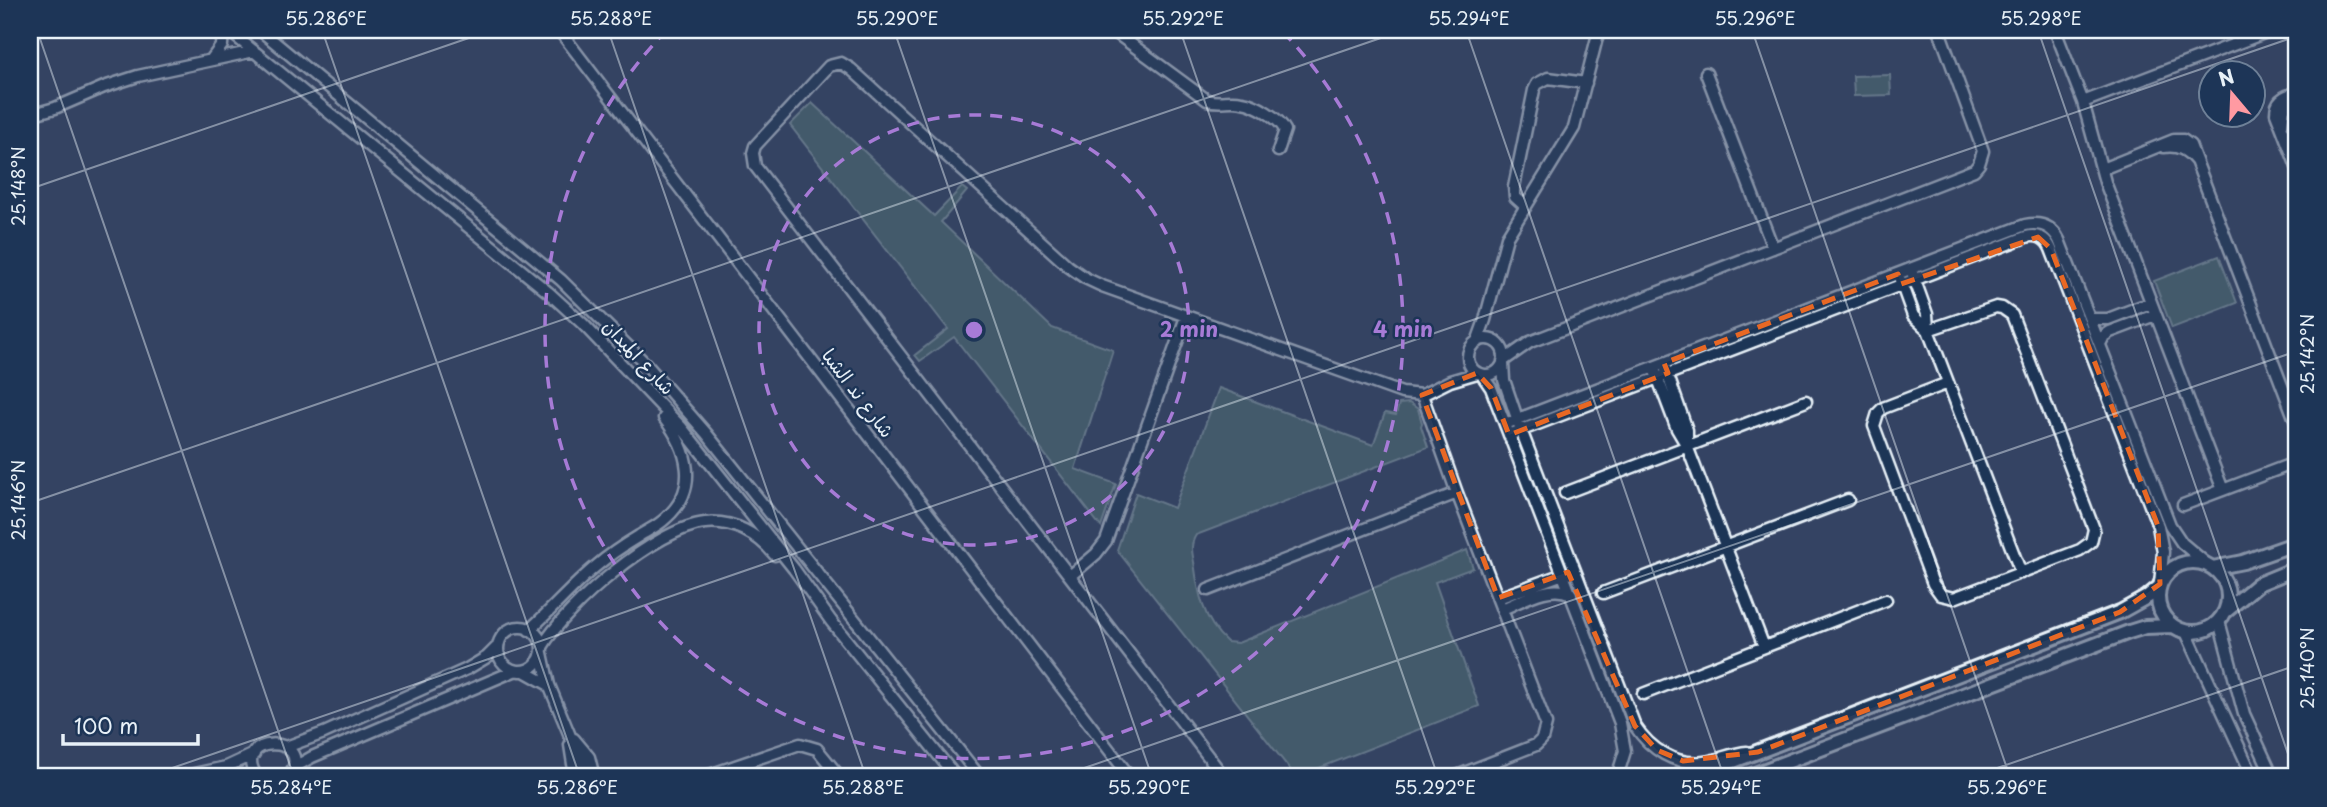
<svg xmlns="http://www.w3.org/2000/svg" width="2327" height="807" font-family="'Playpen Sans','Playpen Sans Arabic',sans-serif">
<style>
.green{fill:#547676;stroke:#9eb4b7;stroke-width:2}
.lines{fill:none;stroke-linecap:round;stroke-linejoin:round}
.minor-casing{stroke:#e8f1f8;stroke-width:15}
.major-casing{stroke:#e8f1f8;stroke-width:18}
.minor{stroke:#1d3557;stroke-width:10}
.major{stroke:#1d3557;stroke-width:12}
.marked{fill:none;stroke:#e86824;stroke-width:5;stroke-dasharray:14 9;stroke-linejoin:round}
.ticks{fill:none;stroke:#e8f1f8;stroke-width:2;stroke-opacity:0.45}
.ring{fill:none;stroke:#a77bd6;stroke-width:3.5;stroke-dasharray:12 9}
.labels{text-anchor:middle;stroke-width:5;stroke-linejoin:round;paint-order:stroke}
.street-label{font-size:19px;fill:#e8f1f8;stroke:#1d3557}
.centre{fill:#a77bd6;stroke:#1d3557;stroke-width:3.5}
.ring-label{font-size:21px;text-anchor:middle;font-weight:bold;fill:#a77bd6;stroke:#1d3557;stroke-width:5;stroke-linejoin:round;paint-order:stroke}
.neatline{fill:none;stroke:#e8f1f8;stroke-width:2.5}
.ticks-label{font-size:18px;text-anchor:middle;fill:#e8f1f8}
</style>
<rect width="100%" height="100%" fill="#344363"/>
<filter id="ink" filterUnits="userSpaceOnUse"><feTurbulence type="fractalNoise" baseFrequency=".0143" numOctaves="2"/><feDisplacementMap in="SourceGraphic" scale="14" xChannelSelector="R" yChannelSelector="G"/><feConvolveMatrix kernelMatrix="1 2 1 2 8 2 1 2 1" color-interpolation-filters="sRGB"/></filter>
<g filter="url(#ink)">
<!-- green -->
<path class="green" d="M 1890,75 L 1891,95 L 1854,96 L 1853,76 Z
M 812,103 L 934,216 L 962,187 L 967,191 L 941,222 L 1052,328 L 1113,350 L 1075,469 L 1116,484 L 1101,527 L 954,337 L 920,361 L 915,355 L 948,329 L 790,125 Z
M 2219,256 L 2237,303 L 2172,328 L 2154,281 Z
M 1219,388 L 1373,445 L 1385,413 L 1396,415 L 1399,404 L 1409,403 L 1418,409 L 1422,423 L 1421,426 L 1428,447 L 1196,535 C 1190,544 1192,552 1194,562 C 1198,592 1203,621 1227,642 L 1238,643 L 1467,550 L 1473,568 L 1435,582 L 1479,706 L 1296,777 L 1117,550 L 1136,493 L 1174,508 Z"/>
<g class="lines">
<defs>
<path id="minor" d="M 228,30 L 548,292 L 583,324 L 682,428 L 794,569 L 831,621 L 956,777
M 260,30 L 561,280 L 645,363 L 706,433 L 980,777
M 559,30 L 1130,777
M 1112,30 L 1207,100 C 1220,104 1230,99 1242,102 C 1256,104 1279,118 1285,130 L 1278,151
M 2055,30 L 2083,102 L 2105,182 L 2223,490
M 211,60 L 222,45 L 223,30
M 1706,73 L 1773,248
M 2297,93 C 2285,95 2276,100 2276,113 L 2297,167
M 2083,102 L 2272,30
M 30,115 L 55,108 L 104,87 L 138,76 L 254,51
M 2282,125 L 2284,109 L 2295,96
M 2164,147 C 2179,145 2187,150 2196,161
M 2102,169 L 2174,140 L 2183,140 L 2190,145 L 2297,425
M 1525,206 L 1515,197 L 1514,187 L 1534,90 L 1537,84 L 1548,78 L 1586,83
M 1913,275 L 1927,314 L 1928,330 L 2021,573
M 1900,280 L 1913,316 L 1928,330
M 2090,319 L 2108,319 L 2150,303
M 1928,330 L 1996,307 L 2002,308 L 2012,315 L 2094,529 L 2091,542 L 2080,550 L 1954,598 L 1941,595 L 1933,584 L 1874,426 L 1878,413 L 1883,408 L 1948,383
M1468 357a18 18 0 1 1 36 0a18 18 0 1 1-36 0Z
M 1477,342 L 1485,320 L 1507,237 L 1574,128 L 1599,30
M 2100,344 L 2104,336 L 2110,332 L 2155,315
M 1503,361 L 1530,342 L 1974,170 L 1979,164 L 1983,151 L 1939,30
M 1503,363 L 1504,380 L 1521,430 L 1635,726 C 1650,749 1675,766 1704,762 C 1719,760 1732,753 1747,752
M 1666,370 L 1687,430 L 1687,446
M 1655,371 L 1677,429 L 1687,446 L 1764,647
M 1482,375 L 1491,388 L 1620,723 L 1625,751 L 1617,777
M 1422,395 L 1450,381 L 1477,373
M 1505,424 L 2025,225 C 2040,222 2052,226 2059,240 L 2170,525 L 2182,543 L 2208,565
M 1509,435 L 2026,237 C 2038,234 2046,238 2051,249 L 2158,526 L 2163,552 L 2160,584
M 1565,493 L 1806,401
M 2183,505 L 2297,462
M 1070,576 L 1096,554 L 1106,541 L 1186,317
M 1208,590 L 1457,493
M 1603,593 L 1848,500
M 1498,598 L 1563,574 L 1568,574
M 1502,609 C 1522,601 1550,583 1571,594
M 2219,621 L 2244,714 L 2273,777
M498 649a22 22 0 1 1 44 0a22 22 0 1 1-44 0Z
M 529,630 C 552,610 572,586 595,567 C 609,555 624,545 639,536 C 648,530 658,526 666,518 C 700,488 688,449 664,418
M 2186,632 L 2253,777
M 542,647 C 566,606 657,528 705,523 C 733,520 758,534 775,555
M 542,653 L 549,685 L 587,777
M 524,671 L 549,685
M 1643,694 L 1886,600
M 574,739 L 589,757 L 594,777
M 570,745 L 573,764 L 580,777
M 286,747 L 324,733 L 467,669 L 487,657 L 498,646
M 293,768 L 312,757 L 514,671
M 180,777 L 226,767 L 254,754
M 257,777 C 228,734 317,733 289,777
M 703,777 L 800,744 L 817,749 L 840,777
M 1224,777 L 755,166 L 753,153 L 755,146 L 829,66 L 841,63 L 851,69 L 1068,266 L 1085,278 L 1102,286 L 1402,393 L 1422,395 L 1457,493 L 1546,724 L 1542,739 L 1536,745 L 1454,777"/>
<path id="major" d="M2158 597a35 35 0 1 1 70 0a35 35 0 1 1-70 0Z
M 2213,568 L 2243,562 L 2297,543
M 2226,611 L 2258,584 L 2297,568
M 1692,777 L 2120,612 L 2147,597 L 2158,588
M 1747,777 L 2129,632 L 2145,627 L 2173,626"/>
</defs>
<!-- minor casing -->
<use href="#minor" class="minor-casing"/>
<!-- major casing -->
<use href="#major" class="major-casing"/>
<!-- minor -->
<use href="#minor" class="minor"/>
<!-- major -->
<use href="#major" class="major"/>
</g>
</g>
<!-- marked area -->
<path d="M0 0H2327V807H0ZM 2038,237 L 2051,249 L 2158,526 L 2160,584 L 2120,612 L 1758,752 L 1683,761 L 1657,750 L 1635,726 L 1568,572 L 1498,598 L 1422,395 L 1477,373 L 1491,388 L 1509,435 L 1668,373 L 1664,363 L 1898,274 L 1901,284 Z" fill="#344363" fill-opacity=".55" fill-rule="evenodd"/>
<path class="marked" d="M 2038,237 L 2051,249 L 2158,526 L 2160,584 L 2120,612 L 1758,752 L 1683,761 L 1657,750 L 1635,726 L 1568,572 L 1498,598 L 1422,395 L 1477,373 L 1491,388 L 1509,435 L 1668,373 L 1664,363 L 1898,274 L 1901,284 Z"/>
<!-- ticks -->
<path class="ticks" d="M 37,30 L 294,777M 322,30 L 580,777M 608,30 L 866,777M 894,30 L 1152,777M 1180,30 L 1438,777M 1466,30 L 1724,777M 1752,30 L 2010,777M 2038,30 L 2296,777M 30,189 L 492,30M 30,503 L 1404,30M 146,777 L 2297,36M 1058,777 L 2297,351M 1971,777 L 2297,665"/>
<!-- distance rings -->
<g class="ring">
<circle cx="974" cy="330" r="215"/>
<path d="M1283 32A429 429 0 1 1 665 32"/>
</g>
<g class="labels">
<!-- street labels -->
<g class="street-label">
<text transform="translate(639 357) rotate(47)" y="7">شارع الميدان</text>
<text transform="translate(858 393) rotate(53)" y="7">شارع ند الشبا</text>
</g>
</g>
<circle cx="974" cy="330" r="10" class="centre"/>
<g class="ring-label">
<text x="1189" y="337">2 min</text>
<text x="1403" y="337">4 min</text>
</g>
<!-- margin -->
<rect width="2327" height="807" fill="none" stroke="#1d3557" stroke-width="77"/>
<!-- north arrow -->
<g transform="translate(2232 94) rotate(341)"><circle r="33" fill="#1d3557" stroke="#6e8097" stroke-width="2"/>
<path d="M0-5L12 26L0 18L-12 26Z" fill="#ff9aa2"/>
<text y="-10" font-size="19" font-weight="bold" text-anchor="middle" fill="#e8f1f8">N</text>
</g>
<!-- scale -->
<path d="M63 734v10h135v-10" fill="none" stroke="#e8f1f8" stroke-width="3.5"/>
<text x="74" y="734" font-size="21" fill="#e8f1f8" stroke="#1d3557" stroke-width="5" paint-order="stroke">100 m</text>
<rect x="38" y="38" width="2250" height="730" class="neatline"/>
<g class="ticks-label">
<text x="326" y="25">55.286°E</text>
<text x="611" y="25">55.288°E</text>
<text x="897" y="25">55.290°E</text>
<text x="1183" y="25">55.292°E</text>
<text x="1469" y="25">55.294°E</text>
<text x="1755" y="25">55.296°E</text>
<text x="2041" y="25">55.298°E</text>
<text transform="translate(19 186) rotate(-90)" y="6">25.148°N</text>
<text transform="translate(2308 354) rotate(-90)" y="6">25.142°N</text>
<text transform="translate(19 500) rotate(-90)" y="6">25.146°N</text>
<text transform="translate(2308 668) rotate(-90)" y="6">25.140°N</text>
<text x="291" y="794">55.284°E</text>
<text x="577" y="794">55.286°E</text>
<text x="863" y="794">55.288°E</text>
<text x="1149" y="794">55.290°E</text>
<text x="1435" y="794">55.292°E</text>
<text x="1721" y="794">55.294°E</text>
<text x="2007" y="794">55.296°E</text>
</g>
</svg>
